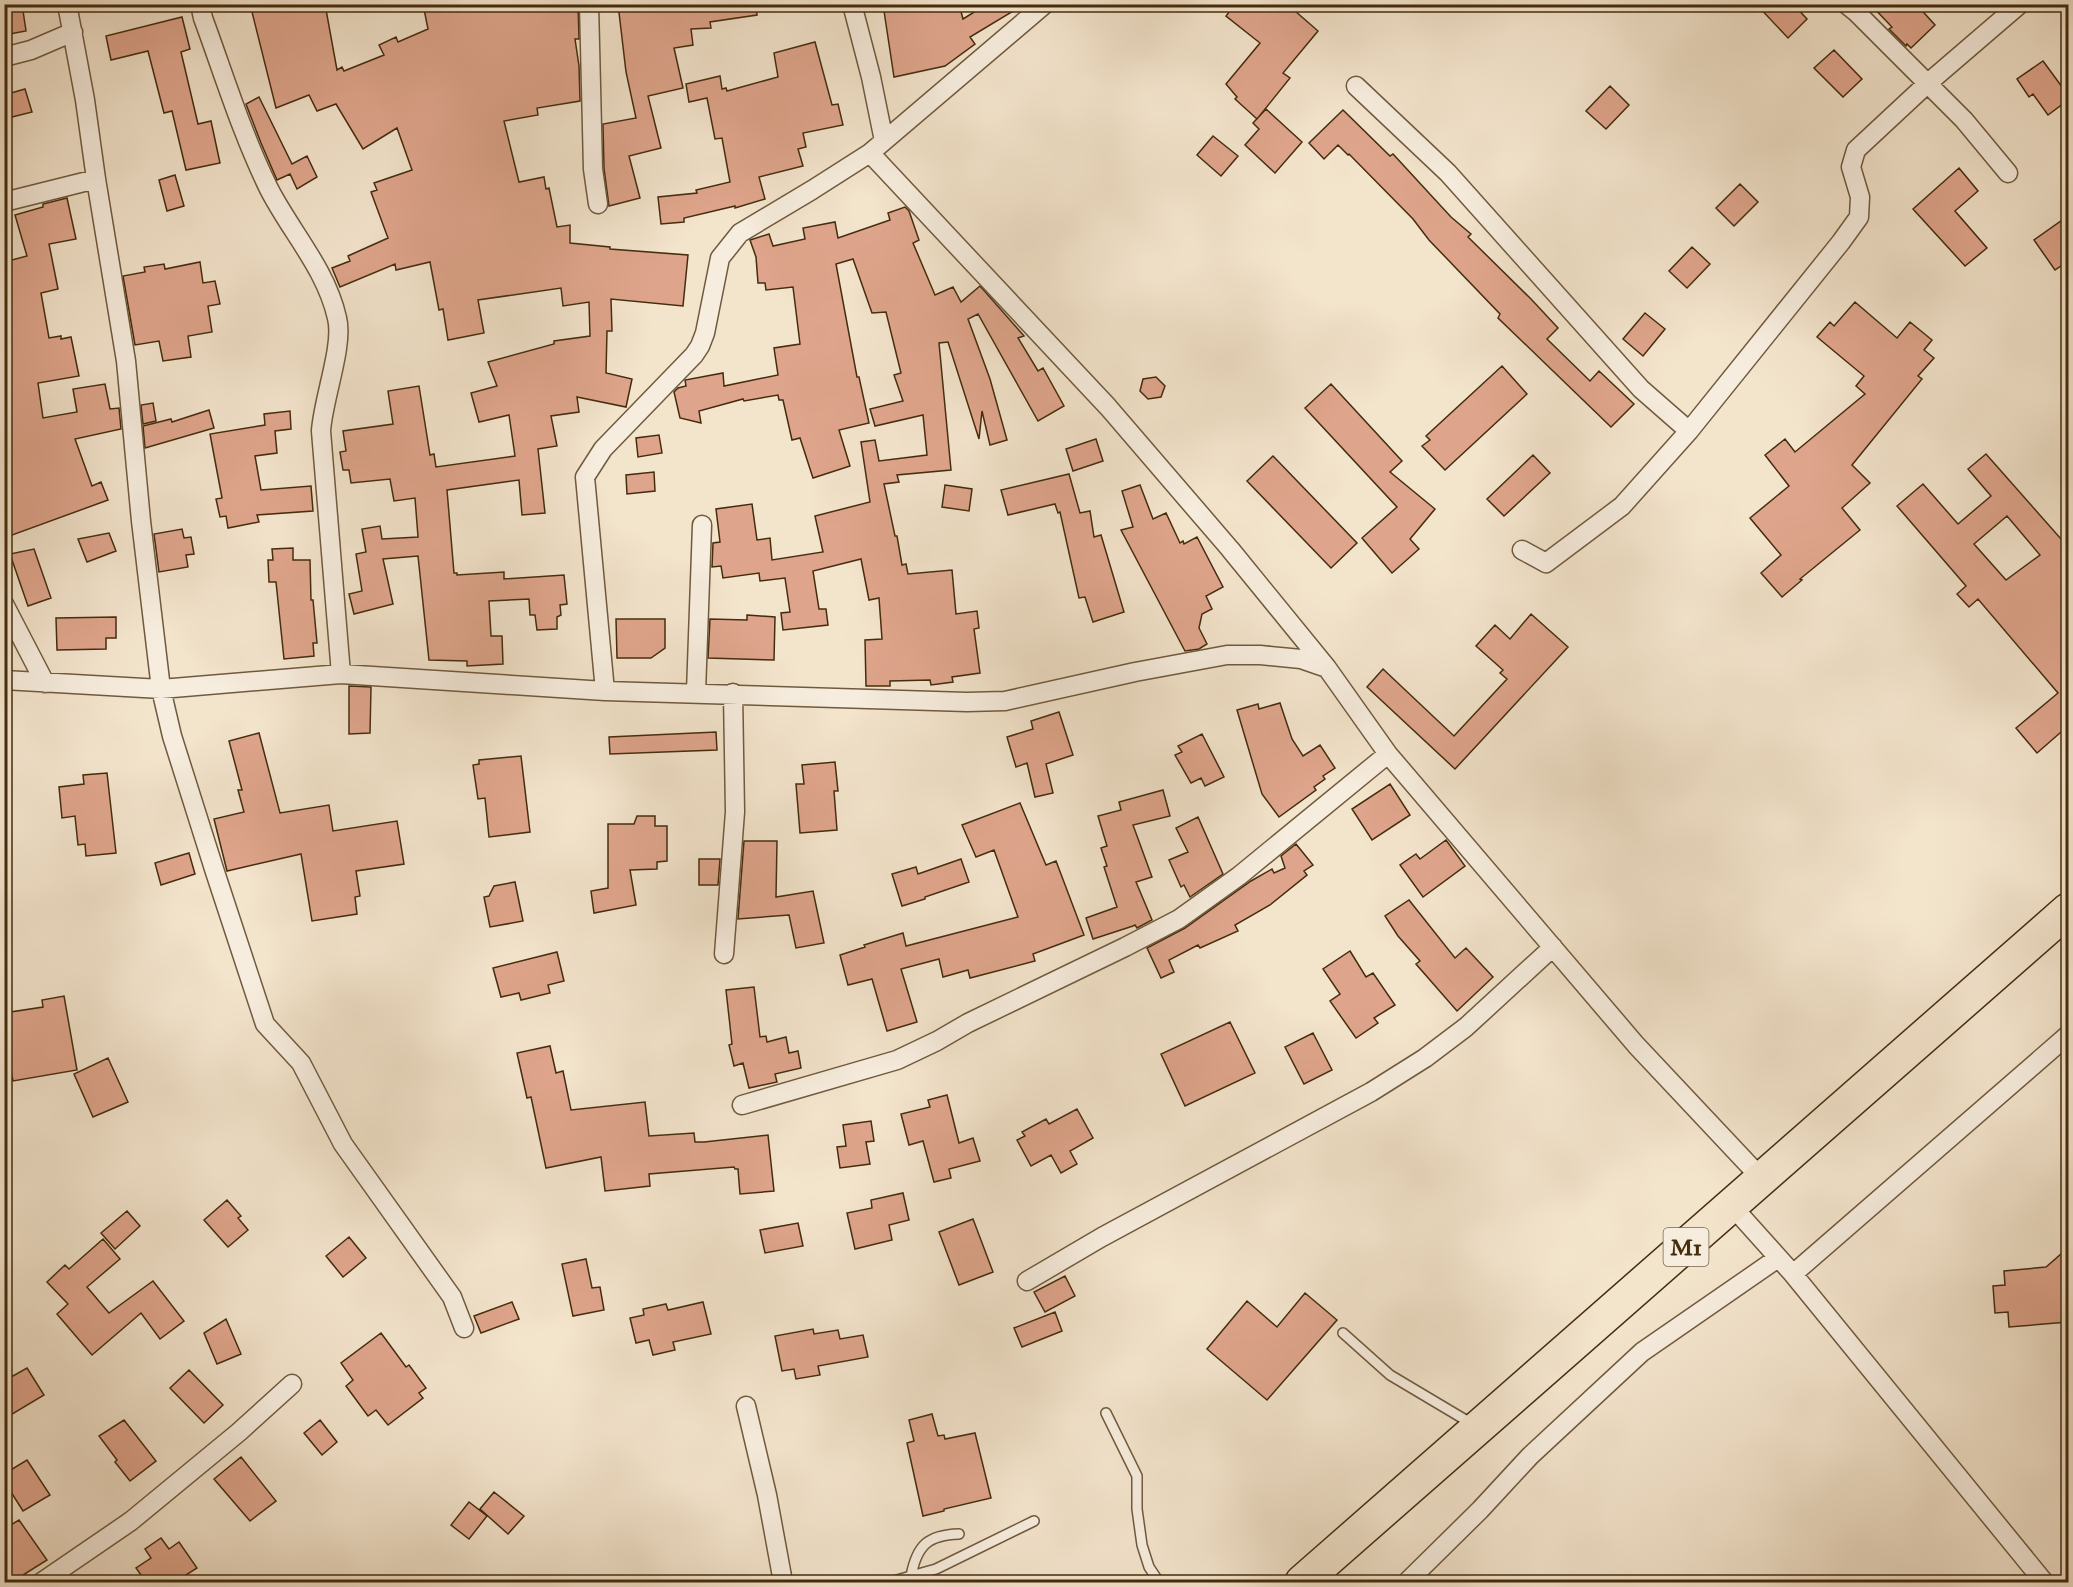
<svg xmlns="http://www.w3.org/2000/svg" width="2073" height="1587" font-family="'IM FELL Great Primer',serif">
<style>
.building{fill:#dfa58c;stroke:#442c0d;stroke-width:1.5;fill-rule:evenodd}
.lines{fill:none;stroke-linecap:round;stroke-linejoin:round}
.lane-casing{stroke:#705a3d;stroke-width:12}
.street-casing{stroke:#705a3d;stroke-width:21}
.highway-casing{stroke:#442c0d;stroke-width:36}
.lane{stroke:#f7edde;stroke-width:9}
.street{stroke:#f7edde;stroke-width:18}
.highway{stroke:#f3e4cc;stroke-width:33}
.labels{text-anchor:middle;stroke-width:4.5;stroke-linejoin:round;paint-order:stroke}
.shield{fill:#f7edde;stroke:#7a664c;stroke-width:1.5}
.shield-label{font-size:22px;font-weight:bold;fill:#442c0d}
</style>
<rect width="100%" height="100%" fill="#f3e4cc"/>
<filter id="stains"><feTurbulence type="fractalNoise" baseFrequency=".00333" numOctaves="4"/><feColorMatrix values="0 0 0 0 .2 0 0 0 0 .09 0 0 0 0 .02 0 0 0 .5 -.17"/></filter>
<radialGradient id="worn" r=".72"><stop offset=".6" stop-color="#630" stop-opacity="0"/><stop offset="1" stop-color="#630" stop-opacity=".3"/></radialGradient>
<!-- building -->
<path class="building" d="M 4,4 L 22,4 L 26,31 L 4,35 Z
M 250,4 L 325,4 L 337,70 L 342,67 L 344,71 L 384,55 L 379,45 L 396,37 L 398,42 L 428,29 L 423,4 L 578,4 L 579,39 L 575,39 L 579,66 L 580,101 L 537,108 L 538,115 L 504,121 L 519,182 L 544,177 L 546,189 L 549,188 L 557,227 L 570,225 L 570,243 L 610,247 L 610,249 L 688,255 L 683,306 L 611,299 L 612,331 L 607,331 L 606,373 L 632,379 L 626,407 L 577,397 L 579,412 L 551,416 L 557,446 L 538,449 L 545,513 L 522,515 L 519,480 L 447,490 L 454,573 L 457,573 L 457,575 L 504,572 L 504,579 L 564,575 L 567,604 L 560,605 L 561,615 L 557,617 L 557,629 L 537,630 L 535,615 L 530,615 L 529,599 L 489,601 L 491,636 L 502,636 L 503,664 L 467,666 L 467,661 L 429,660 L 418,556 L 383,559 L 393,604 L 354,614 L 349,594 L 362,591 L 356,554 L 366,552 L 362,529 L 380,526 L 382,539 L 418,537 L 415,498 L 394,501 L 390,479 L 351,483 L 349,470 L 343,470 L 340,452 L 346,451 L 343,431 L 393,424 L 388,391 L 419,386 L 430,455 L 434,454 L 436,467 L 515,456 L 509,415 L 479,422 L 471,393 L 497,386 L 488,362 L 554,344 L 554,341 L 590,336 L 589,302 L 563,306 L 561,288 L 478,300 L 484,333 L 448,340 L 443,309 L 439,310 L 430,262 L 396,270 L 395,264 L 340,287 L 332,268 L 350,261 L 348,256 L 388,238 L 371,192 L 377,190 L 374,183 L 412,170 L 397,128 L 363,149 L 336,104 L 317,111 L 309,95 L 276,108 Z
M 618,4 L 636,4 L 637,7 L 663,4 L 756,4 L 757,15 L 710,22 L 711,28 L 691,29 L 693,45 L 674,48 L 683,88 L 648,96 L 661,148 L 629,156 L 640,198 L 609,206 L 604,168 L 603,124 L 636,118 L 626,72 Z
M 915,4 L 959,4 L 963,19 L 987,4 L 1025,4 L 970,37 L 975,44 L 945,66 L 894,77 L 884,11 L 916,7 Z
M 1235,4 L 1287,4 L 1318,31 L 1283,73 L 1290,78 L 1257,119 L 1235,99 L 1237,97 L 1226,84 L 1260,43 L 1226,16 Z
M 1756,4 L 1793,4 L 1807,19 L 1788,38 Z
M 1870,4 L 1916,4 L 1935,25 L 1911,48 L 1907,44 L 1906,46 L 1889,29 L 1892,27 Z
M 182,17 L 190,49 L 181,52 L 198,124 L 211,121 L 220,163 L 186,170 L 172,111 L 164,113 L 148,51 L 111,60 L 106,36 Z
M 815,42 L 832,105 L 838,104 L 843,125 L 803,133 L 806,147 L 798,149 L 803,166 L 759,177 L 765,199 L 735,208 L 735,206 L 684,218 L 684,222 L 661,224 L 658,197 L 697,193 L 696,190 L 730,182 L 722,138 L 715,139 L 707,98 L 689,102 L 686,84 L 720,76 L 722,89 L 726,88 L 727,91 L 778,77 L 774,53 Z
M 1834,50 L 1862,79 L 1843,97 L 1814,68 Z
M 2043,61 L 2068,95 L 2068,100 L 2048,115 L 2033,94 L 2029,97 L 2017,79 Z
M 1610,86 L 1629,105 L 1606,129 L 1586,111 Z
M 25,89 L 32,112 L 4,119 L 4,95 Z
M 259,97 L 292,164 L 307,156 L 317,177 L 297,189 L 290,174 L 277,180 L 261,143 L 246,104 Z
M 1266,109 L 1302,142 L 1275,173 L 1245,145 L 1259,129 L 1253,123 Z
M 1343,110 L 1390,156 L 1393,154 L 1451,217 L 1471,234 L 1468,237 L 1531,299 L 1558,328 L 1547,339 L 1590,381 L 1599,371 L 1634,404 L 1611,427 L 1498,318 L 1500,314 L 1429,240 L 1413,219 L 1349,154 L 1348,155 L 1338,145 L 1324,159 L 1309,143 Z
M 1213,136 L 1238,156 L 1221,176 L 1197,155 Z
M 1959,168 L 1978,191 L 1955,211 L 1987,248 L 1965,266 L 1913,209 Z
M 175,175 L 184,206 L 167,211 L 159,180 Z
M 1740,184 L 1758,202 L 1734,226 L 1716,208 Z
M 67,198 L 76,239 L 49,244 L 58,289 L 41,293 L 49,338 L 61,336 L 61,339 L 71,337 L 79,376 L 38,383 L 43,418 L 77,412 L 73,389 L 105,384 L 110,409 L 119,408 L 121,429 L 75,439 L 92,486 L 101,482 L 108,500 L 4,538 L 4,425 L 7,424 L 4,406 L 4,262 L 27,256 L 15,215 L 43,207 L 43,204 Z
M 905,207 L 909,211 L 919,240 L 913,243 L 935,295 L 953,287 L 961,302 L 980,286 L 1024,336 L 1018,338 L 1038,371 L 1043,368 L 1064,406 L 1038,421 L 978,314 L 968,319 L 990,379 L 1007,440 L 990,445 L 982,411 L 979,439 L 948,342 L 939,343 L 951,470 L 897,475 L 899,482 L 884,484 L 895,536 L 897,536 L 902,565 L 906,564 L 908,574 L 952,570 L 956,614 L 977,611 L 979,628 L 974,629 L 980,673 L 952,677 L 953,682 L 931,685 L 930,680 L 890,681 L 890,686 L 866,686 L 865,640 L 882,639 L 879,598 L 869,600 L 861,559 L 813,571 L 819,609 L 826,609 L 828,625 L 783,630 L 781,613 L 790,612 L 785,578 L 760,581 L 759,573 L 723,578 L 721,566 L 712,567 L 713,543 L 720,542 L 716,509 L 752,504 L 757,540 L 770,538 L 772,560 L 823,552 L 815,516 L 870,502 L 861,442 L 875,440 L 879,461 L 927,455 L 923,415 L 875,426 L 870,409 L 903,401 L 894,375 L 901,373 L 886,312 L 872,313 L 853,259 L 836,264 L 857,377 L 859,377 L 869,423 L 839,430 L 850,466 L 813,478 L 800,438 L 792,440 L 783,400 L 779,400 L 778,395 L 744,401 L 743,399 L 699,411 L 701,423 L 680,418 L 674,392 L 678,388 L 686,386 L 685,380 L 723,373 L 724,386 L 778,375 L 774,348 L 800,344 L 793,287 L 766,290 L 765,283 L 758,283 L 756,257 L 750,240 L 769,234 L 773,246 L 805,239 L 803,228 L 835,222 L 838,238 L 890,220 L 888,213 Z
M 2068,216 L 2068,261 L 2055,270 L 2034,240 Z
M 1692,247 L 1710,264 L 1687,288 L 1669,271 Z
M 200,262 L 203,283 L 215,281 L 220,304 L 208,306 L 212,332 L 188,336 L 191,357 L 163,361 L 159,341 L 135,345 L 123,276 L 145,272 L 144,267 L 164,264 L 165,269 Z
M 1855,302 L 1897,338 L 1910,322 L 1932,340 L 1924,350 L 1934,358 L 1918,376 L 1922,379 L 1852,465 L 1870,483 L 1842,508 L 1860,530 L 1800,579 L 1802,580 L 1782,597 L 1761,573 L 1781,555 L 1750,518 L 1789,486 L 1765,455 L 1785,439 L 1795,452 L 1865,394 L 1856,386 L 1864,376 L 1817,337 L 1830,322 L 1834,326 Z
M 1645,313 L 1665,329 L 1643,356 L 1623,339 Z
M 1502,366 L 1527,394 L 1445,470 L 1422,446 L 1430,440 L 1426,436 Z
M 1156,377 L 1165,386 L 1161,397 L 1148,399 L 1140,391 L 1143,379 Z
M 1331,384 L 1402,461 L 1390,472 L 1435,509 L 1410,539 L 1419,549 L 1392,573 L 1362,538 L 1397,507 L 1305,408 Z
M 153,403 L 156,421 L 143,424 L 141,405 Z
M 209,410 L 214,428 L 145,448 L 143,426 L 171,419 L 172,422 Z
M 290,411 L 291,429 L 275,431 L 277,453 L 255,456 L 261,490 L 311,486 L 313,511 L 257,515 L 259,522 L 228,528 L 226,516 L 220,517 L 216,499 L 222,498 L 210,434 L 265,425 L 264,414 Z
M 659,435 L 662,453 L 638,457 L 636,438 Z
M 1096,439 L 1103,461 L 1073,471 L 1066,449 Z
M 1986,454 L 2061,539 L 2068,533 L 2068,726 L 2037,753 L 2016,728 L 2058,693 L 1978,599 L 1969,607 L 1957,594 L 1966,586 L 1897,506 L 1923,484 L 1958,524 L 1991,496 L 1968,469 ZM 2007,516 L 2040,555 L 2006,580 L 1974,544 Z
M 1533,455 L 1550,473 L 1504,516 L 1487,499 Z
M 1273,456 L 1357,543 L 1331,568 L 1247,481 Z
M 654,472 L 655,491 L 627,494 L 626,475 Z
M 1069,474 L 1080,513 L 1090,511 L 1094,537 L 1101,535 L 1124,612 L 1093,622 L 1085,597 L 1079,598 L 1060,512 L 1058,513 L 1055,504 L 1008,515 L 1001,490 Z
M 945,485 L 972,489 L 969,511 L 942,507 Z
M 1140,485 L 1153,519 L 1166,513 L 1180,543 L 1183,541 L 1184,544 L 1197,537 L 1223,587 L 1206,596 L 1212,609 L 1202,614 L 1199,628 L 1207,644 L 1199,649 L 1185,651 L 1121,530 L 1133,527 L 1122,491 Z
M 182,529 L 184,538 L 191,537 L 194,554 L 186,555 L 188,567 L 159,572 L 154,534 Z
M 109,533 L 116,551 L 87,562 L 78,539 Z
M 293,548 L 293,560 L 310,560 L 311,600 L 313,600 L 317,643 L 313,643 L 314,656 L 284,659 L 276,582 L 269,582 L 268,560 L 273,560 L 272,549 Z
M 34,549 L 51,598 L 28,606 L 10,554 Z
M 1531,614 L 1568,647 L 1455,769 L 1367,687 L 1383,669 L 1454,736 L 1507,679 L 1500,673 L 1503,670 L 1476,646 L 1495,625 L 1510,639 Z
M 747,615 L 775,617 L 774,660 L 708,658 L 710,619 L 747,620 Z
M 116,617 L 116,638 L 106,638 L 106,649 L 57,650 L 56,618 Z
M 616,619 L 665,619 L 665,648 L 651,658 L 617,658 Z
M 349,686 L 371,687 L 370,733 L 349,734 Z
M 1280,703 L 1292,739 L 1303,756 L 1320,745 L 1335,768 L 1323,776 L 1325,779 L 1314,787 L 1316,790 L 1279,817 L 1262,794 L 1237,710 L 1258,704 L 1259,709 Z
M 1059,712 L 1073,755 L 1046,764 L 1053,793 L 1035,797 L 1027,763 L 1016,767 L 1007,737 L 1033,729 L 1031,721 Z
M 716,732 L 717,750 L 610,754 L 609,737 Z
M 259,733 L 280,813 L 329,805 L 333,831 L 397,821 L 404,864 L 356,871 L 360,896 L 355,897 L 357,914 L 312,921 L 301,854 L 227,871 L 214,819 L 244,812 L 238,790 L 242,790 L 229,741 Z
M 1202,734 L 1224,777 L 1205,786 L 1201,778 L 1191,783 L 1175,755 L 1182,752 L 1178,746 Z
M 521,756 L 530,832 L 489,837 L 485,798 L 478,799 L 473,765 L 479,764 L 479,760 Z
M 835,762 L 838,791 L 834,791 L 837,830 L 800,833 L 796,784 L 804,784 L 802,765 Z
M 107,773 L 116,853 L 86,856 L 85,844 L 78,845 L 75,816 L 62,818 L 59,787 L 84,784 L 83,775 Z
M 1390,784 L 1410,815 L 1372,840 L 1352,809 Z
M 1163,790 L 1170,816 L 1133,825 L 1152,877 L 1136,882 L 1152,920 L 1137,928 L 1135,925 L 1133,926 L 1093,939 L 1086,918 L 1117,907 L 1104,867 L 1107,866 L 1101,848 L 1107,846 L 1098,816 L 1121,810 L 1119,802 Z
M 1020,803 L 1046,865 L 1056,861 L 1084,935 L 1033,954 L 1035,961 L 970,978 L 968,970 L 943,977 L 939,959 L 901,969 L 917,1022 L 887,1031 L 872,979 L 848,985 L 840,955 L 865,947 L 864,945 L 903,933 L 906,946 L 1018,917 L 994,850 L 976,857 L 962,825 Z
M 637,816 L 655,816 L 655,826 L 667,826 L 667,861 L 657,862 L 657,869 L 630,870 L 636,905 L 594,913 L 591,891 L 608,888 L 608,824 L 634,824 Z
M 1198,817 L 1223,874 L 1190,897 L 1184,885 L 1181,887 L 1169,860 L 1188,852 L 1176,828 Z
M 1446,840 L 1465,866 L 1423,897 L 1400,865 L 1416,854 L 1420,859 Z
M 744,841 L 777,841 L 776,897 L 813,891 L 824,943 L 796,948 L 789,915 L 738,919 Z
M 1296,844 L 1313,865 L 1304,871 L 1307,875 L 1270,905 L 1235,925 L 1238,931 L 1200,948 L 1198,945 L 1169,960 L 1174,972 L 1161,978 L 1147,948 L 1185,928 L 1251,881 L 1272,869 L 1274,873 L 1285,868 L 1281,856 Z
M 189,853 L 195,874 L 161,885 L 155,863 Z
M 699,859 L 720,859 L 718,885 L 699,885 Z
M 961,859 L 969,882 L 925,897 L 925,899 L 902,906 L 892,874 L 916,867 L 918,874 Z
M 515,882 L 523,921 L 490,927 L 484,897 L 489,896 L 494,886 Z
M 1409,900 L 1455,958 L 1466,948 L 1493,977 L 1457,1011 L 1416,964 L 1420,961 L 1398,936 L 1385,916 Z
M 1350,951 L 1366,977 L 1373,973 L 1395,1005 L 1374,1018 L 1378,1023 L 1356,1038 L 1330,1001 L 1340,994 L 1323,969 Z
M 557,952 L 564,981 L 548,985 L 550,993 L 521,1000 L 519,993 L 501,997 L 493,968 Z
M 754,987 L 760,1037 L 766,1036 L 767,1042 L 786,1037 L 789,1053 L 798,1051 L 801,1068 L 775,1074 L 777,1082 L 749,1088 L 743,1063 L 734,1066 L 729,1045 L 732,1044 L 726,990 Z
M 64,996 L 77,1070 L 13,1081 L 4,1034 L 4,1013 L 43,1007 L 42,1000 Z
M 1230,1022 L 1255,1073 L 1185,1106 L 1161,1054 Z
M 1313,1033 L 1332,1070 L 1304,1084 L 1285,1047 Z
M 550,1046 L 556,1073 L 563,1071 L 571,1110 L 645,1102 L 649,1136 L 694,1133 L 695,1142 L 704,1142 L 768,1135 L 774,1191 L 740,1194 L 738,1169 L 735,1169 L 734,1167 L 649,1174 L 650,1186 L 605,1191 L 601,1157 L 546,1168 L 531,1097 L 527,1098 L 517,1053 Z
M 108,1058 L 128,1102 L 93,1117 L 74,1074 Z
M 947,1095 L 959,1143 L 973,1138 L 980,1161 L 949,1169 L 951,1178 L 934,1182 L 923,1141 L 909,1145 L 901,1114 L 930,1107 L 928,1100 Z
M 1077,1109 L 1093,1138 L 1070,1151 L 1077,1164 L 1061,1173 L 1051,1155 L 1031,1166 L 1017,1140 L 1025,1136 L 1022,1132 L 1046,1119 L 1049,1124 Z
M 871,1121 L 874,1141 L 866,1142 L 870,1164 L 840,1168 L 837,1147 L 846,1146 L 843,1125 Z
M 903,1193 L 909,1220 L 889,1225 L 892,1240 L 855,1249 L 847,1213 L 872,1208 L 871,1200 Z
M 227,1200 L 241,1216 L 238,1218 L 248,1230 L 228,1247 L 204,1220 Z
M 127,1211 L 140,1226 L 115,1249 L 101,1233 Z
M 973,1219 L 993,1272 L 959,1285 L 939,1232 Z
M 798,1223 L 803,1246 L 765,1253 L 760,1230 Z
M 349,1237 L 366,1258 L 343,1277 L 326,1256 Z
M 103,1239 L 120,1259 L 87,1287 L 109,1313 L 153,1281 L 184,1321 L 160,1339 L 141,1313 L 92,1355 L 57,1314 L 68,1304 L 47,1282 L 65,1265 L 69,1269 Z
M 2068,1248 L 2068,1322 L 2009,1327 L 2008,1312 L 1995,1313 L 1993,1286 L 2005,1285 L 2004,1271 L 2046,1267 Z
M 586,1259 L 592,1288 L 600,1287 L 604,1310 L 573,1316 L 562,1264 Z
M 1065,1276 L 1075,1296 L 1045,1312 L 1034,1292 Z
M 1305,1293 L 1337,1320 L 1267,1400 L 1207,1349 L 1247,1301 L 1277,1327 Z
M 512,1302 L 519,1319 L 481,1333 L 474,1316 Z
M 703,1302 L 711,1334 L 673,1342 L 675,1350 L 653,1355 L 649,1340 L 636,1343 L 630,1318 L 644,1315 L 643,1309 L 666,1304 L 668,1310 Z
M 1055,1312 L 1062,1331 L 1022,1347 L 1014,1328 Z
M 226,1319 L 241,1354 L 217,1364 L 204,1333 Z
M 813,1329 L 814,1334 L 838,1330 L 840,1339 L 863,1335 L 868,1357 L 818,1366 L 820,1375 L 796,1379 L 794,1369 L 782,1371 L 775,1336 Z
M 381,1333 L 406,1367 L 409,1365 L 426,1388 L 419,1393 L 423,1398 L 388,1425 L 376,1410 L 368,1416 L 346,1386 L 353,1380 L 341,1363 Z
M 27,1368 L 44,1395 L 4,1419 L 4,1381 Z
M 189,1370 L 223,1405 L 204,1423 L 170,1388 Z
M 932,1414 L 938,1436 L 944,1435 L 945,1439 L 975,1433 L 991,1498 L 944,1509 L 944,1511 L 923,1516 L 907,1443 L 914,1441 L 909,1420 Z
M 124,1420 L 156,1461 L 130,1481 L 115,1462 L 117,1460 L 99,1436 Z
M 320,1420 L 337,1442 L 322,1455 L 304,1433 Z
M 241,1457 L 276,1501 L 250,1521 L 214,1479 Z
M 27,1460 L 50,1495 L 23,1511 L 4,1481 L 4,1474 Z
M 494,1492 L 524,1516 L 508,1534 L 480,1509 Z
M 469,1502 L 487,1516 L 469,1539 L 451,1525 Z
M 19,1520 L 47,1560 L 12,1582 L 4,1582 L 4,1529 Z
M 161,1538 L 169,1549 L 179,1542 L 197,1568 L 175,1582 L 146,1582 L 136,1568 L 151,1558 L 145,1549 Z"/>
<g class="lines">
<defs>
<path id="lane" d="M 1343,1333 L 1390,1375 L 1474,1425
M 1106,1413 L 1137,1476 L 1137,1509 L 1142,1545 L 1149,1567 L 1159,1582
M 911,1576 L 936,1569 L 1034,1521
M 890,1582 L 911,1576 C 917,1545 928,1535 959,1534"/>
<path id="street" d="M 67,4 L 85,100 L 96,179 L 126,361 L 141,521 L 161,689 L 172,736 L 215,872 L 265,1024 L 301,1063 L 343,1144 L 452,1297 L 464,1328
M 200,4 L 203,18 C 224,75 242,134 269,189 C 291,232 326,269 337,318 C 344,345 323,399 321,431 L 341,674
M 589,4 L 593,169 L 598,204
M 852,4 L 871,77 L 884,141
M 1846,4 L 1856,12 L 1964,120 L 2008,173
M 4,57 L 31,50 L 73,32
M 1356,86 L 1448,173 L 1641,389 L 1689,431
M 870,153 L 1108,407 L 1230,549 L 1327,668 L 1388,754 L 1636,1045 L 1762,1179
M 4,202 L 96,179
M 1522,550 L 1546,563 L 1622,506 L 1689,431 L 1841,242 L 1859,217 L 1860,197 L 1851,167 L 1856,150 L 1928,83 L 2020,4
M 4,604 L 45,683
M 4,680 L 161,689 L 341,674 L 605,691 L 967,702 L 1005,701 L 1135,672 L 1227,655 L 1260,655 L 1301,659 L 1327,668
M 605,691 L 585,477 L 603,449 L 694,355 L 700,346 L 705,333 L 720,258 L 740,233 L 812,190 L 870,153 L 1045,4
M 696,692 L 702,525
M 724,954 L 735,812 L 733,693
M 742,1105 L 897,1060 L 937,1041 L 968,1023 L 1125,947 L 1179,919 L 1239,876 L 1388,754
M 1732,1206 L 1793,1274 L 2044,1582
M 1793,1274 L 2068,1035
M 1027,1281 L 1102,1237 L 1371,1092 L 1425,1058 L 1466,1027 L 1553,947
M 746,1406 L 767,1495 L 783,1582
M 42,1582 L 131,1521 L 239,1432 L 292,1384
M 1407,1582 L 1480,1510 L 1530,1456 L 1642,1352 L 1778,1258"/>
<path id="highway" d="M 1302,1582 L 2068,910"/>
</defs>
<!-- lane casing -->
<use href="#lane" class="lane-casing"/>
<!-- street casing -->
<use href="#street" class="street-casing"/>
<!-- highway casing -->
<use href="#highway" class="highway-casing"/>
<!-- lane -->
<use href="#lane" class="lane"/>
<!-- street -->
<use href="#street" class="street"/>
<!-- highway -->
<use href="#highway" class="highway"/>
</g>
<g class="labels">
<!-- shield labels -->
<rect class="shield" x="1663.5" y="1228" width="45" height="38" rx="4.5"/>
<g class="shield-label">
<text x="1686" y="1255">M1</text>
</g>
</g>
<!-- margin -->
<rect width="2073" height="1587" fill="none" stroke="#f3e4cc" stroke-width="24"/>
<rect x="6" y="6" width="2061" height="1575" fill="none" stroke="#442c0d" stroke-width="3"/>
<rect x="12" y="12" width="2049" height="1563" fill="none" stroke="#442c0d" stroke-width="1.5"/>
<rect width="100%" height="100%" filter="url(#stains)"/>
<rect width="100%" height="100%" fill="url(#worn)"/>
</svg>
